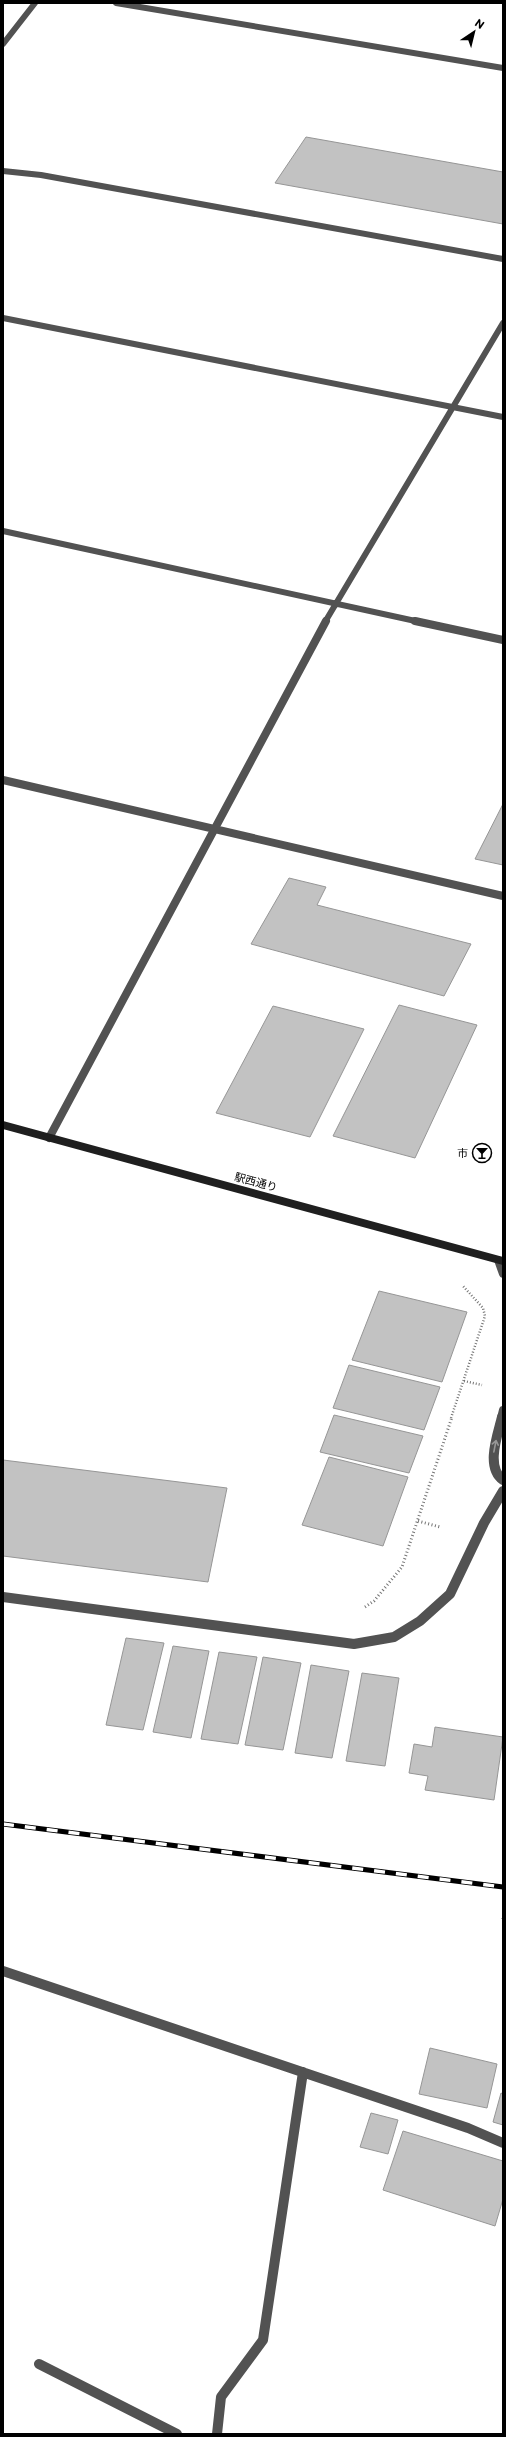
<svg xmlns="http://www.w3.org/2000/svg" width="506" height="2437" font-family="Commissioner,'Noto Sans JP',sans-serif">
<style>
.building{fill:#c2c2c2;stroke:#969696}
.lines{fill:none;stroke-linecap:round;stroke-linejoin:round}
.path-far1{stroke:#747474;stroke-width:2.5;stroke-dasharray:1 2;stroke-linecap:butt}
.path{stroke:#747474;stroke-width:3;stroke-dasharray:1 2.5;stroke-linecap:butt}
.lane-far1{stroke:#525252;stroke-width:8}
.lane{stroke:#525252;stroke-width:10}
.street-far2{stroke:#525252;stroke-width:6}
.street-far1{stroke:#525252;stroke-width:8}
.street{stroke:#525252;stroke-width:10}
.secondary{stroke:#1f1f1f;stroke-width:8}
.rail-casing{stroke:#000;stroke-width:5}
.rail{stroke:#fff;stroke-width:3.5;stroke-dasharray:11;stroke-linecap:butt}
.oneway{stroke:#979797}
.labels{text-anchor:middle;stroke-width:3;stroke-linejoin:round;paint-order:stroke}
.poi-label{font-size:11px;fill:#000;stroke:#fff;text-anchor:end}
.street-label{font-size:11px;fill:#000;stroke:#fff}
</style>
<rect width="100%" height="100%" fill="#fff"/>
<!-- building -->
<path class="building" d="M 306,137 L 503,172 L 503,224 L 275,183 Z
M 503,804 L 503,865 L 475,859 Z
M 289,878 L 326,887 L 317,905 L 471,944 L 444,996 L 251,944 Z
M 399,1005 L 477,1025 L 415,1158 L 333,1136 Z
M 273,1006 L 364,1029 L 310,1137 L 216,1113 Z
M 379,1291 L 467,1312 L 442,1382 L 352,1360 Z
M 349,1365 L 440,1387 L 424,1430 L 333,1408 Z
M 334,1415 L 423,1436 L 409,1473 L 320,1452 Z
M 329,1457 L 408,1477 L 383,1546 L 302,1525 Z
M 3,1460 L 227,1488 L 208,1582 L 3,1556 Z
M 126,1638 L 164,1643 L 143,1730 L 106,1725 Z
M 173,1646 L 209,1651 L 191,1738 L 153,1732 Z
M 219,1652 L 257,1657 L 238,1744 L 201,1739 Z
M 263,1657 L 301,1663 L 283,1750 L 245,1745 Z
M 311,1665 L 349,1671 L 332,1758 L 295,1753 Z
M 362,1673 L 399,1678 L 385,1766 L 346,1761 Z
M 435,1727 L 503,1737 L 494,1800 L 425,1790 L 428,1776 L 409,1773 L 414,1744 L 432,1747 Z
M 430,2048 L 497,2064 L 487,2108 L 419,2094 Z
M 501,2093 L 503,2094 L 503,2125 L 493,2122 Z
M 371,2113 L 398,2120 L 388,2154 L 360,2147 Z
M 403,2131 L 503,2161 L 503,2199 L 495,2226 L 383,2190 Z"/>
<g class="lines">
<!-- path-far1 -->
<path class="path-far1" d="M 464,1381 L 482,1385
M 451,1418 L 485,1316 L 483,1308 L 463,1286"/>
<!-- path -->
<path class="path" d="M 418,1521 L 440,1527
M 365,1607 L 374,1601 L 402,1567 L 452,1417
M 503,1918 L 503,1920"/>
<!-- lane-far1 -->
<path class="lane-far1" d="M 498,1260 L 503,1274
M 501,1418 L 503,1410"/>
<!-- lane -->
<path class="lane" d="M 502,1417 C 498,1434 485,1467 503,1480
M 3,1597 L 354,1644 L 394,1637 L 420,1621 L 450,1594 L 484,1523 L 503,1491"/>
<!-- street-far2 -->
<path class="street-far2" d="M 116,3 L 503,68
M 3,44 L 35,3
M 3,171 L 41,175 L 503,259
M 3,318 L 503,417
M 3,531 L 420,622
M 325,622 L 503,323"/>
<!-- street-far1 -->
<path class="street-far1" d="M 415,621 L 503,640
M 3,780 L 503,896
M 49,1138 L 326,621"/>
<!-- street -->
<path class="street" d="M 3,1971 L 468,2128 L 503,2143
M 39,2364 L 177,2434
M 217,2434 L 221,2397 L 263,2340 L 303,2072"/>
<!-- secondary -->
<path class="secondary" d="M 3,1125 L 503,1261"/>
<defs>
<path id="rail" d="M 3,1824 L 503,1887"/>
</defs>
<!-- rail casing -->
<use href="#rail" class="rail-casing"/>
<!-- rail -->
<use href="#rail" class="rail"/>
</g>
<!-- one-way arrows -->
<defs><path id="oneway-shaft" d="M-6 0H5M1.5-3L5.5 0L1.5 3" fill="none" stroke-width="1.6" stroke-linecap="round" stroke-linejoin="round"/></defs>
<use class="oneway" href="#oneway-shaft" transform="translate(495 1446) rotate(-79)"/>
<!-- icons -->
<defs>
<symbol id="bar-ring" viewBox="-11 -11 22 22"><circle r="9.5" fill="#fff" stroke="#000" stroke-width="1.5"/><path d="M-6-5H6L.8 .8V4.5H3.5V6h-7V4.5H-.8V.8Z" fill="#000"/></symbol>
</defs>
<g fill-rule="evenodd">
<use href="#bar-ring" x="471" y="1142" width="22" height="22"/>
</g>
<g class="labels">
<!-- poi labels -->
<g class="poi-label">
<text x="468" y="1157">市</text>
</g>
<!-- street labels -->
<g class="street-label">
<text transform="translate(256 1182) rotate(15)" y="4">駅西通り</text>
</g>
</g>
<!-- border -->
<rect width="506" height="2437" fill="none" stroke="#000000" stroke-width="8"/>
<!-- north arrow -->
<g transform="translate(474 32) rotate(35)" stroke="#ffffff" stroke-width="3" paint-order="stroke">
<path d="M0-3L7 15L0 10L-7 15Z" fill="#000000"/>
<text y="-6" font-size="11" font-weight="bold" text-anchor="middle" fill="#000000">N</text>
</g>
</svg>
